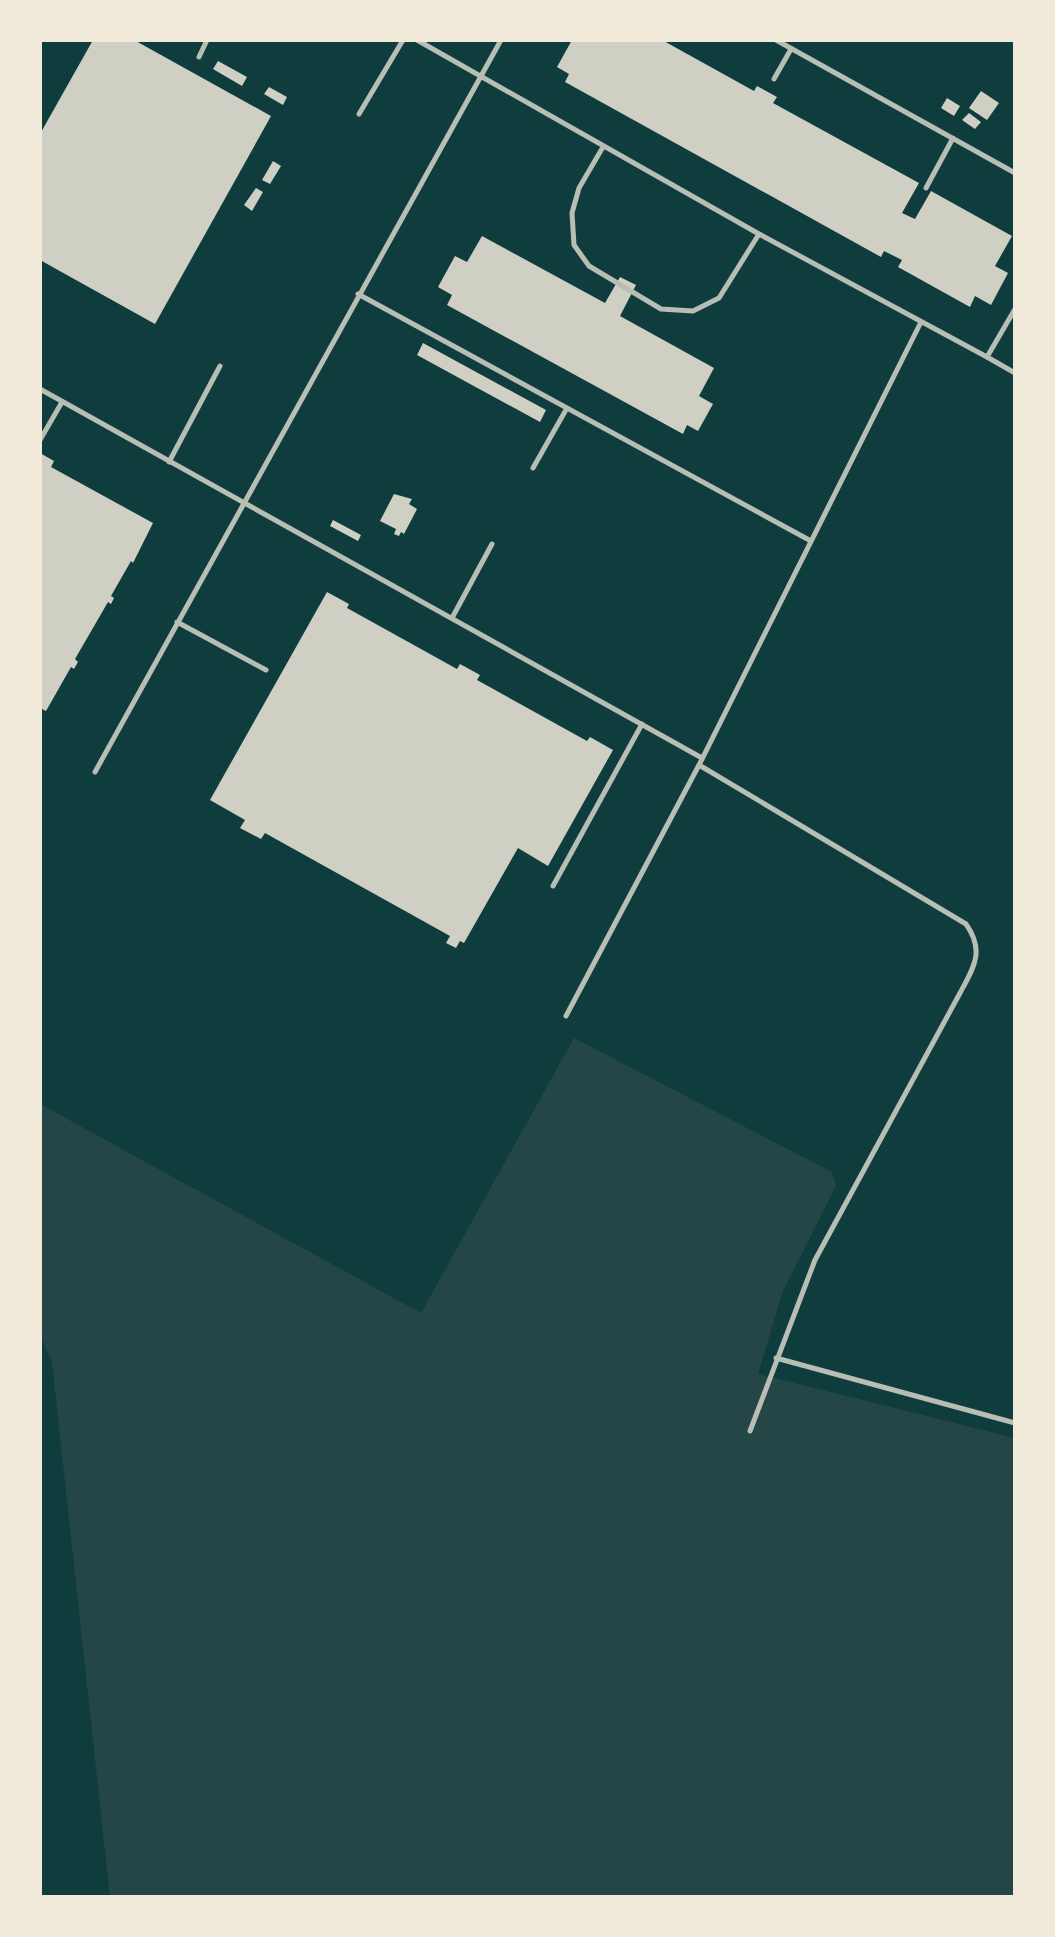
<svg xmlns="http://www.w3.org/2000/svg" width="1055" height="1937" font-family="Lato,sans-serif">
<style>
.green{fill:#244646}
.building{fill:#cfcfc3}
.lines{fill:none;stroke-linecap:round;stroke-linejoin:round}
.service{stroke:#b8beb3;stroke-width:5}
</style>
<rect width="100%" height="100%" fill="#0f3d3e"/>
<!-- green -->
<path class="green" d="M 574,1038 L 832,1172 L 836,1186 L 783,1291 L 758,1374 L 1015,1438 L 1015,1897 L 110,1897 L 52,1362 L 40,1335 L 40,1104 L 421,1313 Z"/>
<!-- building -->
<path class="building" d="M 93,40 L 134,40 L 271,116 L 155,324 L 40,260 L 40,134 Z
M 572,40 L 662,40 L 754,91 L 757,86 L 777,97 L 773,103 L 919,183 L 902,213 L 915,219 L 931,191 L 1012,236 L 995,266 L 1008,273 L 991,305 L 975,296 L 970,307 L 898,267 L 902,260 L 884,251 L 881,257 L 565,82 L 569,74 L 557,67 Z
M 218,61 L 247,77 L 242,86 L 213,69 Z
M 269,87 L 287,97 L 283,105 L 264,94 Z
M 981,91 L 999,103 L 987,120 L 969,108 Z
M 947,98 L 960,106 L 954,116 L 941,108 Z
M 969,113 L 981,122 L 975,129 L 962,120 Z
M 273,161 L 281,166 L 270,184 L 262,180 Z
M 256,188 L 263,192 L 252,211 L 244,205 Z
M 482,236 L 605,303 L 620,277 L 636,285 L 620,316 L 714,368 L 699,396 L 713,404 L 698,431 L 687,425 L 683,434 L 447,305 L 452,295 L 438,287 L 455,256 L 467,262 Z
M 423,343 L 546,410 L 540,422 L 417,355 Z
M 40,453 L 54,461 L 51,467 L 153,523 L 133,563 L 131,561 L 111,596 L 114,598 L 111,604 L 108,602 L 75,659 L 78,662 L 74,669 L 71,667 L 46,711 L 40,708 Z
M 394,494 L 412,499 L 409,504 L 417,509 L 404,534 L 401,532 L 399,536 L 394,534 L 396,529 L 380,521 Z
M 333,520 L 361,535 L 358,541 L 330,526 Z
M 327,592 L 349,604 L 347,608 L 457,669 L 460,664 L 480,675 L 477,680 L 587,741 L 590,737 L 613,750 L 548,866 L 518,848 L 464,943 L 460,941 L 456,948 L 446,943 L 450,936 L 265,833 L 261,839 L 240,828 L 245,820 L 210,800 Z"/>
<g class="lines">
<!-- service -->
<path class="service" d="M 417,40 L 759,234 L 987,357 L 1015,309
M 776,40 L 1015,173
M 199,57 L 207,40
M 774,79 L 791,49
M 359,114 L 403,40
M 603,147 L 579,188 L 572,213 L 574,245 L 589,266 L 661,309 L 693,311 L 719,298 L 759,234
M 926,188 L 953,138
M 358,294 L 811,541
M 987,357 L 1015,373
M 40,389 L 702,758
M 40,440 L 62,402
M 169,462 L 220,366
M 533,468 L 567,408
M 452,618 L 492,544
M 177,622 L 266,670
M 699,765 L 966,924 C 985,951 974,967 960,993 L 815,1260 L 750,1431
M 95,772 L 501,40
M 553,886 L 642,724
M 566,1016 L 699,765 L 920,324
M 776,1358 L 1015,1423"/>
</g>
<!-- border -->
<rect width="1055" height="1937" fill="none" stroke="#f1e9da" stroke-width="84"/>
</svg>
